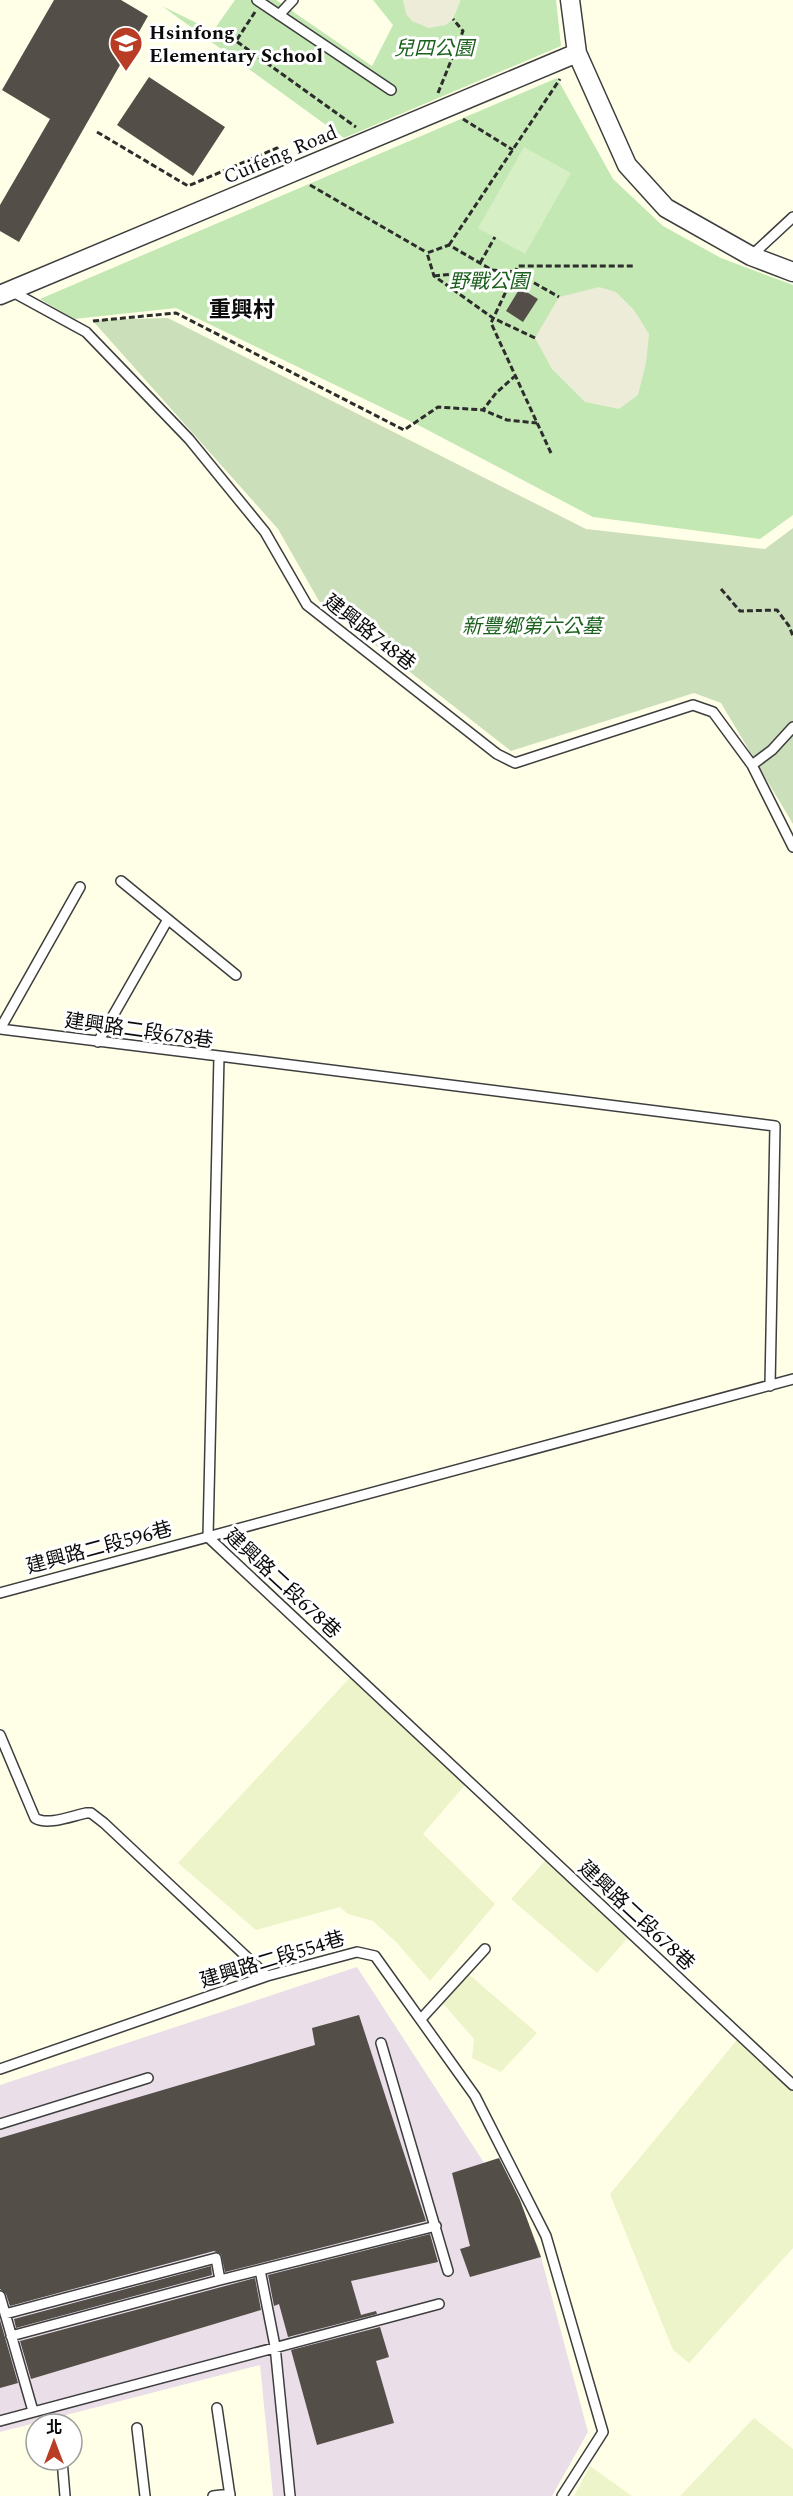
<svg xmlns="http://www.w3.org/2000/svg" width="793" height="2496" font-family="Spectral,'Noto Sans TC',serif">
<style>
.industrial{fill:#eadee9}
.farmland{fill:#eef4c9}
.green{fill:#c3e8b3}
.cemetery{fill:#ccdfbb}
.pitch{fill:#d7efc5}
.plaza{fill:#edecd9}
.building{fill:#534e47}
.lines{fill:none;stroke-linecap:round;stroke-linejoin:round}
.lane-casing{stroke:#3e3e3e;stroke-width:12}
.street-casing{stroke:#3e3e3e;stroke-width:21}
.path{stroke:#2d2d2d;stroke-width:3;stroke-dasharray:6 3;stroke-linecap:butt}
.lane{stroke:#fff;stroke-width:9}
.street{stroke:#fff;stroke-width:18}
.labels{text-anchor:middle;stroke-width:6;stroke-linejoin:round;paint-order:stroke}
.poi-label{font-size:20px;font-weight:bold;fill:#0b0b0b;stroke:#fff;text-anchor:start}
.park-label{font-size:20px;font-style:italic;fill:#1c611d;stroke:#fff}
.street-label{font-size:20px;fill:#0b0b0b;stroke:#fff}
.quarter-label{font-size:22px;font-weight:bold;fill:#0b0b0b;stroke:#fff}
</style>
<rect width="100%" height="100%" fill="#ffffe8"/>
<!-- industrial -->
<path class="industrial" d="M 357,1967 L 538,2246 L 588,2432 L 552,2496 L 273,2496 L 260,2365 L 0,2432 L 0,2085 Z"/>
<!-- farmland -->
<path class="farmland" d="M 357,1670 L 471,1778 L 423,1834 L 495,1904 L 430,1981 L 397,1943 L 373,1921 L 348,1914 L 340,1907 L 256,1930 L 178,1863 Z
M 551,1854 L 633,1932 L 597,1973 L 511,1899 Z
M 465,1971 L 537,2033 L 501,2072 L 472,2058 L 474,2039 L 439,1999 Z
M 741,2035 L 793,2084 L 793,2248 L 689,2363 L 673,2350 L 610,2194 Z
M 754,2418 L 793,2449 L 793,2496 L 680,2496 Z
M 590,2466 L 632,2496 L 574,2496 Z"/>
<!-- green -->
<path class="green" d="M 235,0 L 276,0 L 372,66 L 393,25 L 373,0 L 556,0 L 561,46 L 344,138 L 162,6 L 213,31 Z
M 557,78 L 613,179 L 663,226 L 721,258 L 793,285 L 793,515 L 760,539 L 593,517 L 418,425 L 176,308 L 74,319 L 40,299 Z"/>
<!-- cemetery -->
<path class="cemetery" d="M 168,318 L 586,529 L 765,549 L 793,528 L 793,824 L 721,703 L 694,693 L 511,751 L 319,601 L 278,529 L 92,320 Z"/>
<!-- pitch -->
<path class="pitch" d="M 524,147 L 571,173 L 525,254 L 478,228 Z"/>
<!-- plaza -->
<path class="plaza" d="M 403,0 L 460,0 L 460,2 L 453,19 L 446,25 L 429,28 L 412,21 L 406,14 Z
M 599,287 L 616,292 L 634,310 L 649,334 L 646,363 L 638,395 L 619,409 L 585,402 L 552,369 L 535,338 L 559,297 Z"/>
<!-- building -->
<path class="building" d="M 54,0 L 121,0 L 148,16 L 19,242 L 0,231 L 0,205 L 50,119 L 2,90 Z
M 149,77 L 225,127 L 193,176 L 117,125 Z
M 520,288 L 538,299 L 523,322 L 506,311 Z
M 359,2015 L 426,2221 L 225,2272 L 221,2254 L 214,2251 L 10,2306 L 6,2294 L 0,2289 L 0,2138 L 315,2045 L 312,2028 Z
M 499,2158 L 520,2200 L 541,2257 L 470,2277 L 460,2249 L 470,2246 L 452,2173 Z
M 430,2234 L 438,2262 L 351,2281 L 361,2315 L 376,2311 L 377,2314 L 288,2337 L 279,2304 L 274,2306 L 268,2275 Z
M 211,2266 L 212,2275 L 16,2328 L 14,2319 Z
M 255,2278 L 261,2310 L 31,2379 L 20,2341 Z
M 0,2320 L 18,2383 L 0,2388 Z
M 380,2327 L 389,2357 L 376,2361 L 394,2423 L 317,2445 L 291,2350 Z"/>
<g class="lines">
<defs>
<path id="lane" d="M 257,0 L 391,90
M 279,15 L 293,0
M 751,256 L 793,217
M 11,291 L 86,332 L 189,439 L 265,532 L 307,605 L 497,754 L 515,763 L 693,705 L 713,712 L 752,765 L 793,847
M 752,765 L 772,750 L 793,727
M 121,881 L 236,975
M 0,1029 L 219,1056 L 208,1537 L 793,2085
M 0,1029 L 80,887
M 98,1042 L 167,921
M 219,1056 L 775,1126 L 770,1386
M 0,1593 L 793,1379
M 0,1735 L 35,1818 C 47,1826 72,1816 86,1813 L 91,1813 L 104,1823 L 267,1976
M 421,2019 L 485,1949
M 381,2043 L 448,2271
M 0,2069 L 267,1976 L 357,1952 L 375,1956 L 475,2096 L 546,2236 L 603,2432 L 562,2496
M 0,2124 L 148,2078
M 260,2270 L 275,2346 L 290,2496
M 0,2296 L 33,2411
M 5,2314 L 216,2258 L 220,2280
M 11,2336 L 220,2280 L 436,2226
M 217,2408 L 230,2496
M 0,2421 L 439,2304
M 137,2428 L 145,2496
M 62,2460 L 65,2496
M 213,2496 L 230,2494"/>
<path id="street" d="M 570,0 L 577,53 L 627,165 L 666,208 L 751,256 L 793,272
M 0,295 L 577,53"/>
</defs>
<!-- lane casing -->
<use href="#lane" class="lane-casing"/>
<!-- street casing -->
<use href="#street" class="street-casing"/>
<!-- path -->
<path class="path" d="M 255,12 L 236,41 L 356,127
M 438,93 L 463,31 L 453,19
M 463,119 L 513,150
M 97,132 L 188,186 L 277,148 L 283,158
M 310,185 L 426,252
M 449,245 L 560,79
M 480,263 L 495,237
M 434,276 L 490,270
M 93,321 L 176,313 L 404,430 L 438,407 L 483,410
M 535,338 L 493,318 L 434,276 L 427,253 L 449,245 L 492,270 L 515,272 L 559,297
M 516,375 L 496,393 L 483,410 L 507,420 L 537,423
M 551,453 L 491,323 L 518,266 L 635,266
M 721,589 L 740,611 L 777,610 L 789,626 L 793,636"/>
<!-- lane -->
<use href="#lane" class="lane"/>
<!-- street -->
<use href="#street" class="street"/>
</g>
<!-- icons -->
<defs>
<symbol id="school-pin" viewBox="-11 -11 22 30"><path d="M0 17L-7.5 6A9.5 9.5 0 1 1 7.5 6Z" fill="#b93d24" stroke="#fff"/><path d="M0-5L7-2L0 1L-7-2ZM-4 1L0 2.5L4 1V4Q0 6-4 4Z" fill="#fff"/></symbol>
</defs>
<g fill-rule="evenodd">
<use href="#school-pin" x="107" y="24" width="38" height="52"/>
</g>
<g class="labels">
<!-- poi labels -->
<g class="poi-label">
<text x="149" y="39">Hsinfong<tspan x="149" dy="23">Elementary School</tspan></text>
</g>
<!-- park labels -->
<g class="park-label">
<text x="434" y="55">兒四公園</text>
<text x="489" y="288">野戰公園</text>
<text x="532" y="633">新豐鄉第六公墓</text>
</g>
<!-- street labels -->
<g class="street-label">
<text transform="translate(280 154) rotate(-23)" y="7">Cuifeng Road</text>
<text transform="translate(370 632) rotate(38)" y="7">建興路748巷</text>
<text transform="translate(139 1030) rotate(8)" y="7">建興路二段678巷</text>
<text transform="translate(99 1547) rotate(-15)" y="7">建興路二段596巷</text>
<text transform="translate(283 1583) rotate(43)" y="7">建興路二段678巷</text>
<text transform="translate(637 1915) rotate(43)" y="7">建興路二段678巷</text>
<text transform="translate(272 1959) rotate(-17)" y="7">建興路二段554巷</text>
</g>
<!-- quarter labels -->
<g class="quarter-label">
<text x="242" y="317">重興村</text>
</g>
</g>
<!-- north arrow -->
<g transform="translate(54 2442)"><circle r="28" fill="#ffffff" stroke="#9d9d9d" stroke-width="1.5"/>
<path d="M0-4.5L10 22L0 15L-10 22Z" fill="#b93d24"/>
<text y="-9" font-size="16" font-weight="bold" text-anchor="middle" fill="#0b0b0b">北</text>
</g>
</svg>
